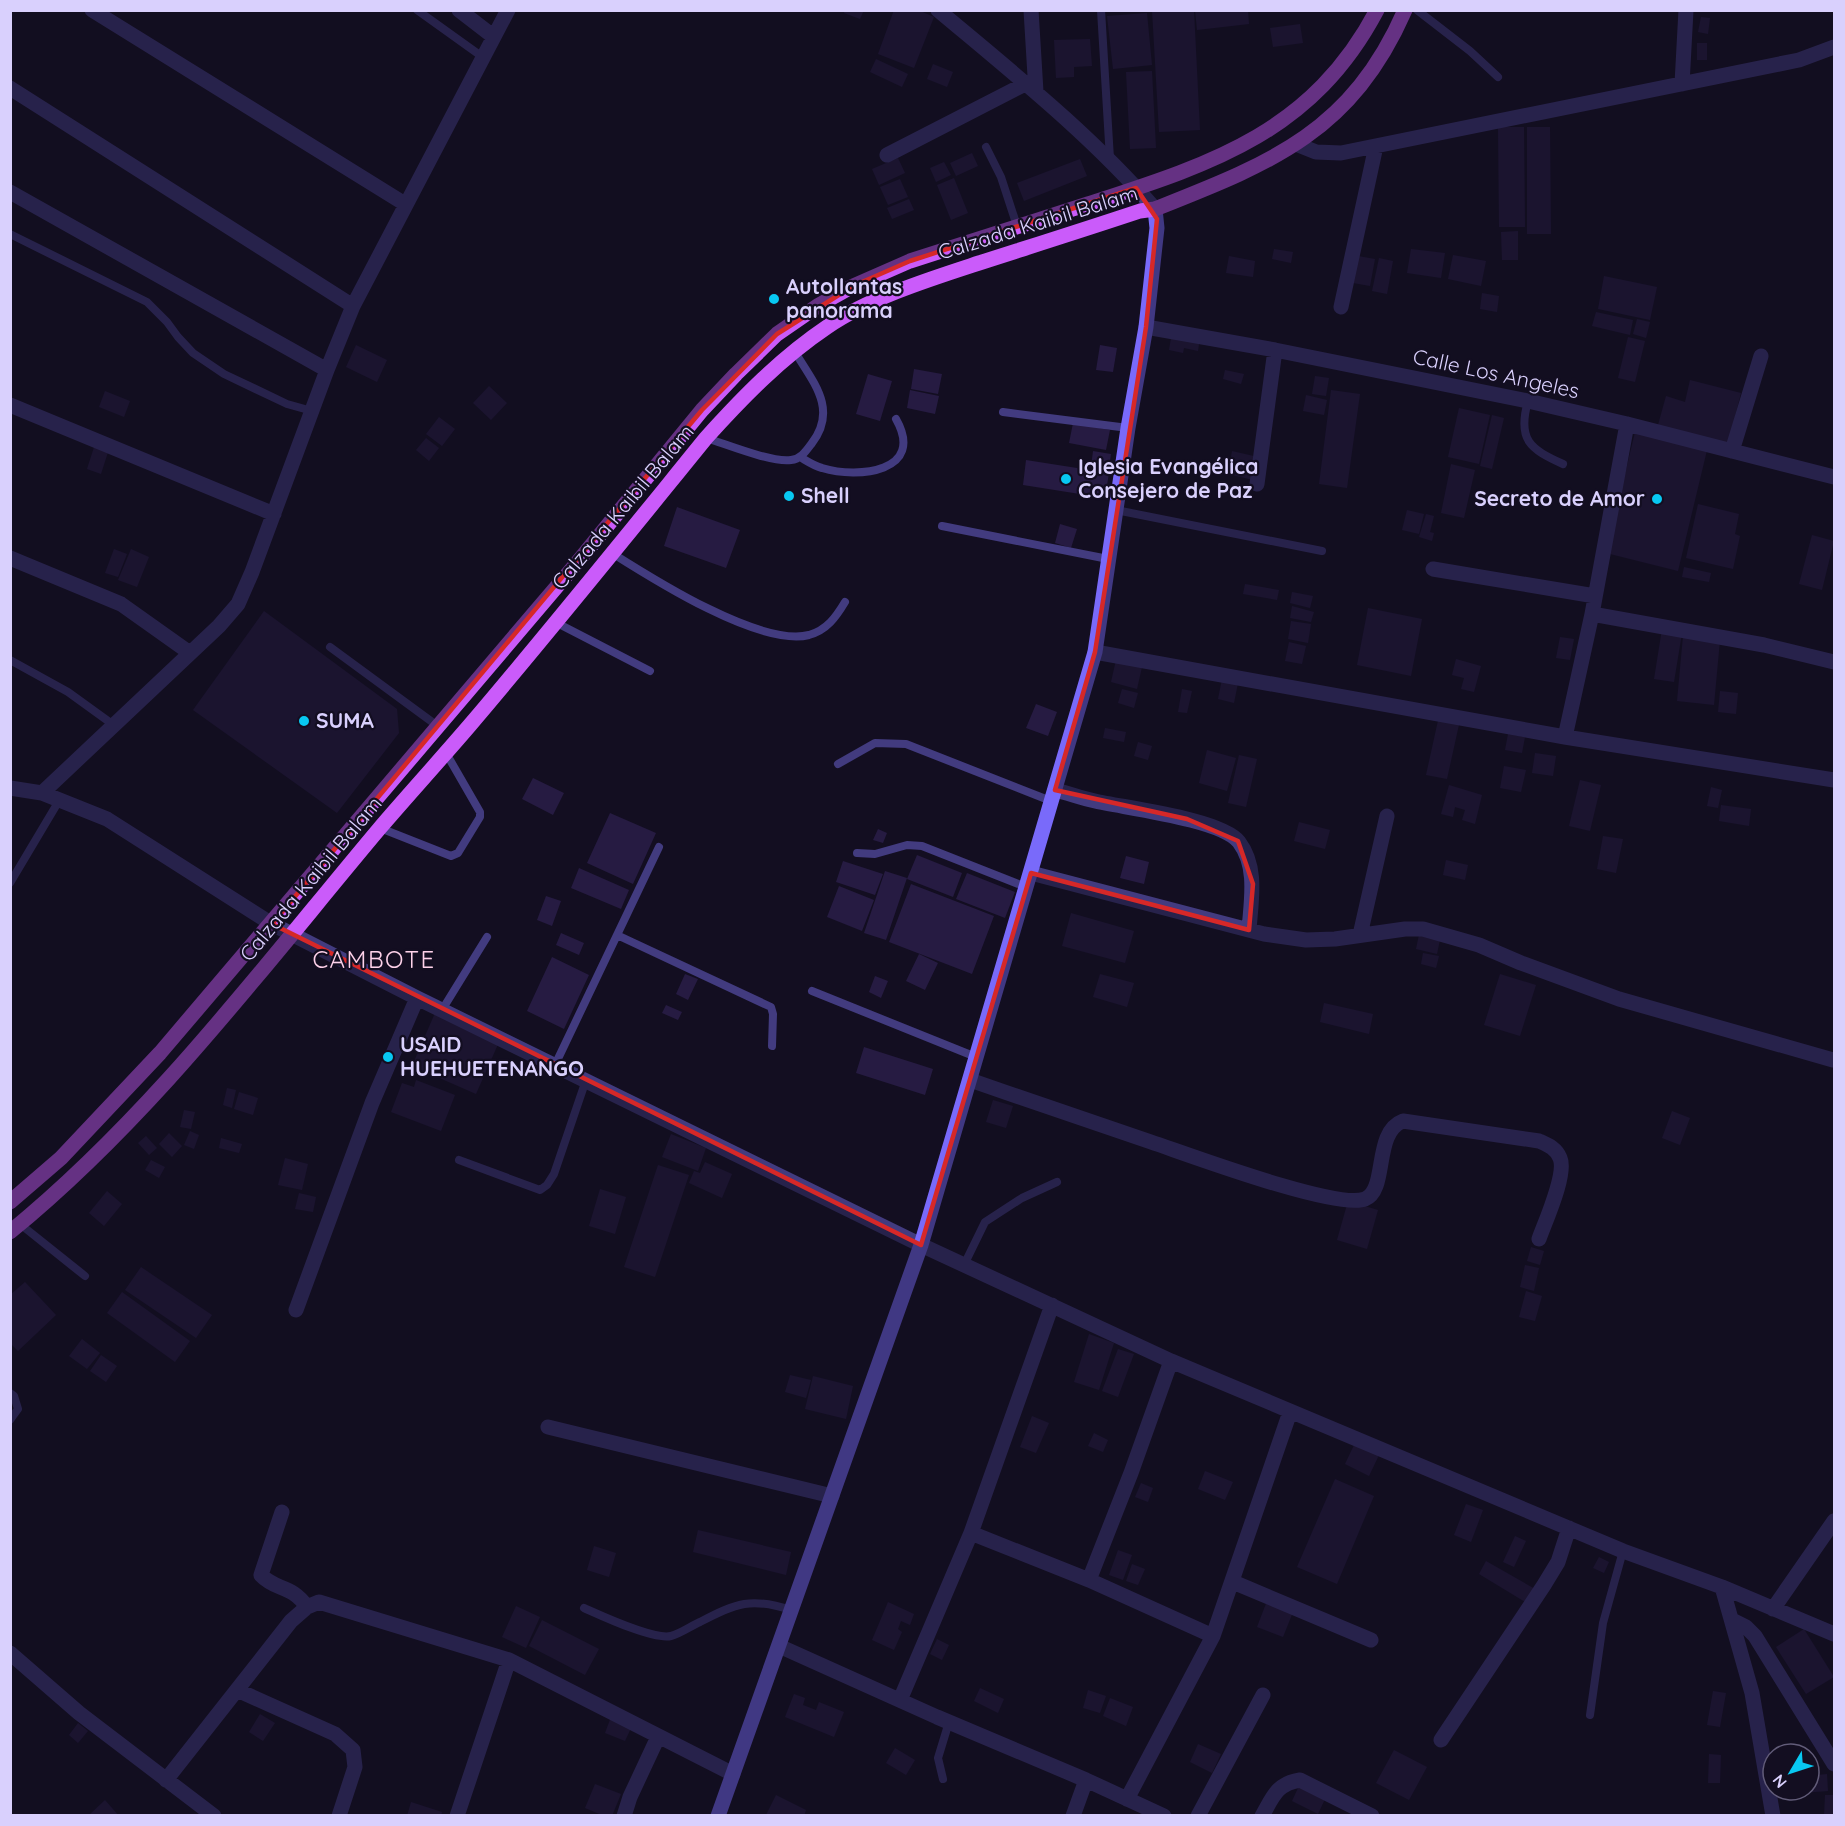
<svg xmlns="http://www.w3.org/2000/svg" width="1845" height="1826" font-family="Quicksand,sans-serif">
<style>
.building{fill:#261b42}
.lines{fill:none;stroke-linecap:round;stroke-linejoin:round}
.lane{stroke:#423b7f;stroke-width:8}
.street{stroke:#423b7f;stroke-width:15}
.secondary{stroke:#796afa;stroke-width:15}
.primary{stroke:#ca5bfa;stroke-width:15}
.marked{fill:none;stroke:#d62828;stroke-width:4.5;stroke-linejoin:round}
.poi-dot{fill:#08c8f2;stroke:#130e21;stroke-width:2}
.labels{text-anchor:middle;stroke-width:4.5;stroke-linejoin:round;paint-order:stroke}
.street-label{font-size:21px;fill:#d9d0fd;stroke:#130e21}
.poi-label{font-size:21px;font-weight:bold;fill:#d9d0fd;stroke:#130e21;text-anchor:start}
.quarter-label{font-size:24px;letter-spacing:1.5px;fill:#fed2ea;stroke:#130e21}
</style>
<rect width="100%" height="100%" fill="#130e21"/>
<!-- building -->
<path class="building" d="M 845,10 L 864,10 L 860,19 L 844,13 Z
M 894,10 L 918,10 L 934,17 L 914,68 L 878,54 Z
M 1152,10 L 1194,10 L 1200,130 L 1159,132 Z
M 1195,10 L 1248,10 L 1249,24 L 1197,30 Z
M 1147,13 L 1152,65 L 1113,69 L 1107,16 Z
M 1701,17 L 1710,18 L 1708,34 L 1698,32 Z
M 1300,24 L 1303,43 L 1273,47 L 1270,28 Z
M 1090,39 L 1092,66 L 1074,67 L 1074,77 L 1056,78 L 1054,40 Z
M 1697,43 L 1707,43 L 1707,60 L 1697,60 Z
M 876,59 L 908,74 L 902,87 L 870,72 Z
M 933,64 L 953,72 L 947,87 L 927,79 Z
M 1152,71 L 1156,148 L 1130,149 L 1126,72 Z
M 1498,127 L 1524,127 L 1525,227 L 1499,227 Z
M 1527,127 L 1550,127 L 1551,234 L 1527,234 Z
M 972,153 L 978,166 L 956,176 L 950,163 Z
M 898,158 L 905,173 L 879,185 L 872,169 Z
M 1080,159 L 1087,176 L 1024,201 L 1017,183 Z
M 944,162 L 951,175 L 936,182 L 930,168 Z
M 954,178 L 968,213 L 951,220 L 937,185 Z
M 900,179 L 908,197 L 888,205 L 880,187 Z
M 909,199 L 914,210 L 892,219 L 887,208 Z
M 1518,231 L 1518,260 L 1502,260 L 1501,232 Z
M 1274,249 L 1293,252 L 1291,263 L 1272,259 Z
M 1411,249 L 1445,253 L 1441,278 L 1407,273 Z
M 1453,255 L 1486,261 L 1481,286 L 1448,279 Z
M 1229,256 L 1255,261 L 1253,277 L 1226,273 Z
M 1358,256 L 1375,259 L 1370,286 L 1353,283 Z
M 1379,258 L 1393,261 L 1387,294 L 1372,291 Z
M 1604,276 L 1657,287 L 1650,320 L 1598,309 Z
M 1482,293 L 1499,296 L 1497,312 L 1480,309 Z
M 1596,312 L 1633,320 L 1630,335 L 1592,326 Z
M 1637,319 L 1650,322 L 1646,338 L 1633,334 Z
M 1172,332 L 1200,338 L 1198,351 L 1184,348 L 1183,353 L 1169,350 Z
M 1628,337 L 1645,341 L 1635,382 L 1618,378 Z
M 356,345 L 387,360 L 377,382 L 346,367 Z
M 1100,345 L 1117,348 L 1113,372 L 1096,370 Z
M 914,369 L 942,374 L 938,394 L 911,389 Z
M 1225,370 L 1244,374 L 1241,384 L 1223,379 Z
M 868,374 L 892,381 L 880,421 L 856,414 Z
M 1315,376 L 1329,378 L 1326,396 L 1312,394 Z
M 1690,380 L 1741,393 L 1728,444 L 1658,425 L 1666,396 L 1685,402 Z
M 489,386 L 507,403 L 491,420 L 473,403 Z
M 910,390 L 939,396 L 935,414 L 907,408 Z
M 1331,390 L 1360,394 L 1347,488 L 1319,484 Z
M 105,391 L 130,401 L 124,417 L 99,407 Z
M 1306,395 L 1327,400 L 1324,415 L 1303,411 Z
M 1459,408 L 1490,415 L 1479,464 L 1448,457 Z
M 1492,415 L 1504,418 L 1492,469 L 1480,466 Z
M 439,417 L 455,429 L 442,446 L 426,434 Z
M 1073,423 L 1110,430 L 1106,450 L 1069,443 Z
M 1636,428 L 1708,446 L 1678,571 L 1606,553 Z
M 426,438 L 439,448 L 429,461 L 416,450 Z
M 95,444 L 109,449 L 101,474 L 87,469 Z
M 1093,451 L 1111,454 L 1109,469 L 1091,467 Z
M 1232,451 L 1258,457 L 1253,480 L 1228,474 Z
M 1026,460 L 1109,473 L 1105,498 L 1023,485 Z
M 1451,464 L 1475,470 L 1464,518 L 1441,513 Z
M 1698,504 L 1739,514 L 1735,534 L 1740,536 L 1733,569 L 1686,558 Z
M 677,507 L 740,530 L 726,568 L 664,546 Z
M 1407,510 L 1424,514 L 1419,534 L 1402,530 Z
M 1426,514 L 1434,516 L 1430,532 L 1434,533 L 1432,541 L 1419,537 Z
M 1060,524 L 1077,529 L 1071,548 L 1055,543 Z
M 1812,535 L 1834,541 L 1822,590 L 1799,584 Z
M 114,549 L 127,554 L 118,577 L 105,573 Z
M 131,549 L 149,557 L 137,587 L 118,580 Z
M 1684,567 L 1711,573 L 1709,582 L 1682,577 Z
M 1245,584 L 1279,590 L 1277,600 L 1243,594 Z
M 1292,592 L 1313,596 L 1310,608 L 1290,603 Z
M 1292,606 L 1314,612 L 1311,622 L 1290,618 Z
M 1368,608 L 1422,619 L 1411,676 L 1357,665 Z
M 264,611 L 397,709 L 399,733 L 337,813 L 193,710 Z
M 1291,621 L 1311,624 L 1308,643 L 1288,639 Z
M 1662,629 L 1682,633 L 1674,682 L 1654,679 Z
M 1683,636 L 1720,640 L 1714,705 L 1677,701 Z
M 1560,637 L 1574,639 L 1570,660 L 1556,658 Z
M 1289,642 L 1306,646 L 1302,664 L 1285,661 Z
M 1456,659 L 1481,666 L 1474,692 L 1461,689 L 1464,678 L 1452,675 Z
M 1116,660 L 1142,667 L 1137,689 L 1111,682 Z
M 1222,679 L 1238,683 L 1234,703 L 1218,699 Z
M 1122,689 L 1138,693 L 1134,708 L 1118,703 Z
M 1182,689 L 1192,691 L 1187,713 L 1178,712 Z
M 1720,691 L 1738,693 L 1736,714 L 1718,712 Z
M 1036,704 L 1057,712 L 1048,736 L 1026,728 Z
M 1439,716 L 1460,720 L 1447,779 L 1426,775 Z
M 1105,728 L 1126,732 L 1124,742 L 1103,738 Z
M 1508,734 L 1525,737 L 1522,753 L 1505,750 Z
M 1138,742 L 1152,746 L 1148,760 L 1134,756 Z
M 1207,750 L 1236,758 L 1227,791 L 1199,783 Z
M 1535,753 L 1556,756 L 1553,776 L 1532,773 Z
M 1239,755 L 1257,759 L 1246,807 L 1228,803 Z
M 1504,766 L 1526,770 L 1521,792 L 1500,788 Z
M 533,778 L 564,793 L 553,815 L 522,799 Z
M 1580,780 L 1601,785 L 1590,831 L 1569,826 Z
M 1449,785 L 1482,795 L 1475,824 L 1462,820 L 1465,810 L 1455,807 L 1453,817 L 1441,814 Z
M 1711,787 L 1722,790 L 1718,808 L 1707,806 Z
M 1721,805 L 1751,809 L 1749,826 L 1719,821 Z
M 610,813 L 656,833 L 633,884 L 587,863 Z
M 1299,822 L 1330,830 L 1325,849 L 1294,841 Z
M 878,829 L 887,833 L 883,843 L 873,840 Z
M 1603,836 L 1623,839 L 1616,873 L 1597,869 Z
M 917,855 L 962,873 L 953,897 L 907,879 Z
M 1126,856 L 1149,862 L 1144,884 L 1120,878 Z
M 1446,860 L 1468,865 L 1465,880 L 1443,875 Z
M 843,861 L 883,874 L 875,895 L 836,882 Z
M 579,868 L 629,890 L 621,909 L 571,888 Z
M 885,871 L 907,878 L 886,940 L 864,933 Z
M 967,873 L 1015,892 L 1005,918 L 956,899 Z
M 911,884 L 994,916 L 972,974 L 889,942 Z
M 839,886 L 874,900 L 862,931 L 827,917 Z
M 546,896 L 561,901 L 552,926 L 537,920 Z
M 1071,913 L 1134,931 L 1125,963 L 1062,946 Z
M 1420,930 L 1441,935 L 1437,954 L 1416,949 Z
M 561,933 L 584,943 L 579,955 L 556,945 Z
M 1423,953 L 1439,956 L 1436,968 L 1421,964 Z
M 919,954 L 938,963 L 925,990 L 906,981 Z
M 552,957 L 589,975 L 564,1029 L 527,1011 Z
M 685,974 L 698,979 L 688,1000 L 676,994 Z
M 1100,974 L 1134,983 L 1127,1007 L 1093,997 Z
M 1500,974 L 1536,985 L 1520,1036 L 1484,1025 Z
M 875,976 L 888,981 L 881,998 L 869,992 Z
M 1324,1003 L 1373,1014 L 1369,1034 L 1320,1022 Z
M 666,1005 L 682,1012 L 678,1020 L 662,1013 Z
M 435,1013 L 499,1042 L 476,1094 L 412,1066 Z
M 864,1047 L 933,1069 L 925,1095 L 856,1073 Z
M 416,1080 L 455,1095 L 441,1131 L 391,1112 L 402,1083 L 414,1087 Z
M 227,1088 L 236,1090 L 232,1108 L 223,1105 Z
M 239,1092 L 258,1098 L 253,1115 L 234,1109 Z
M 993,1100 L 1013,1106 L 1006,1128 L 986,1122 Z
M 184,1110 L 195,1112 L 191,1129 L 180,1127 Z
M 1672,1111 L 1690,1118 L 1680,1145 L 1662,1138 Z
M 190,1131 L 199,1135 L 194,1149 L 184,1145 Z
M 169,1133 L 182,1146 L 172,1157 L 159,1144 Z
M 671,1134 L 706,1148 L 698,1171 L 662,1157 Z
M 146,1136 L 157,1148 L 149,1155 L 138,1143 Z
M 221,1138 L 242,1144 L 239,1153 L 219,1148 Z
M 285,1158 L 308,1164 L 302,1190 L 278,1185 Z
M 151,1160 L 165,1167 L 159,1178 L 145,1170 Z
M 705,1162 L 732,1174 L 722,1198 L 689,1183 L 694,1171 L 700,1173 Z
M 658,1165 L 689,1175 L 655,1277 L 624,1267 Z
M 600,1189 L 626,1197 L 615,1234 L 589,1226 Z
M 107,1191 L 122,1204 L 104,1226 L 89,1213 Z
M 299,1193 L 316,1197 L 313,1212 L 295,1209 Z
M 1348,1201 L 1378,1210 L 1367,1249 L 1337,1240 Z
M 1531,1247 L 1544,1251 L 1540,1265 L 1527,1261 Z
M 1525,1265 L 1539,1268 L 1534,1291 L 1520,1287 Z
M 141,1267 L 212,1315 L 196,1338 L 125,1290 Z
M 25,1282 L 56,1315 L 18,1351 L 10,1343 L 10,1295 Z
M 1526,1291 L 1542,1296 L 1535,1321 L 1519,1317 Z
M 122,1292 L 190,1341 L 175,1362 L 107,1313 Z
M 1089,1334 L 1114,1343 L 1099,1390 L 1074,1382 Z
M 82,1339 L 100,1353 L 87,1369 L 69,1356 Z
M 1118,1349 L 1134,1354 L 1118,1397 L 1102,1391 Z
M 101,1355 L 117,1366 L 106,1382 L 90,1371 Z
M 790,1375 L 811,1380 L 806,1398 L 785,1392 Z
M 813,1376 L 853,1386 L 846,1419 L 805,1409 Z
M 1032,1416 L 1049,1423 L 1036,1453 L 1020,1447 Z
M 1094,1433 L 1108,1440 L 1103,1452 L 1088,1446 Z
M 1355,1443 L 1379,1455 L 1369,1476 L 1345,1464 Z
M 1205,1471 L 1233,1482 L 1225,1500 L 1198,1489 Z
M 1335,1479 L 1374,1496 L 1337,1584 L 1297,1567 Z
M 1141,1483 L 1153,1488 L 1148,1502 L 1135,1497 Z
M 1466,1504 L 1483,1510 L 1471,1542 L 1454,1535 Z
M 698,1530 L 791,1552 L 786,1575 L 693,1552 Z
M 1515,1536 L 1526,1541 L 1514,1567 L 1503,1562 Z
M 594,1546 L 616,1553 L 609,1577 L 587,1570 Z
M 1118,1550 L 1132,1555 L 1123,1580 L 1109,1575 Z
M 1599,1557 L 1609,1562 L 1604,1573 L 1593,1568 Z
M 1486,1561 L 1535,1589 L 1527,1603 L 1479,1574 Z
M 1132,1564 L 1145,1569 L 1138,1585 L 1126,1581 Z
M 1267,1601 L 1293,1612 L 1283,1637 L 1257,1627 Z
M 888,1602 L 914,1614 L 910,1625 L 901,1621 L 898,1629 L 902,1632 L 894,1650 L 872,1640 Z
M 516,1606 L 540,1617 L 526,1648 L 502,1637 Z
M 542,1620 L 599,1649 L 585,1675 L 529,1646 Z
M 1804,1629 L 1834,1677 L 1806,1694 L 1776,1647 Z
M 937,1639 L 949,1645 L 942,1660 L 930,1654 Z
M 980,1688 L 1004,1699 L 998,1713 L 974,1701 Z
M 1088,1690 L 1106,1696 L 1100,1713 L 1083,1708 Z
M 1713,1691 L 1726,1693 L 1720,1727 L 1707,1725 Z
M 794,1694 L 805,1698 L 803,1705 L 816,1710 L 819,1702 L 844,1712 L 834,1737 L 785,1717 Z
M 1110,1698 L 1133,1707 L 1126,1726 L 1103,1716 Z
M 260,1714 L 275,1723 L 263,1741 L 249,1732 Z
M 611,1717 L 632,1726 L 625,1741 L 605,1733 Z
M 78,1723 L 88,1731 L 78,1743 L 69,1735 Z
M 1198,1744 L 1221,1754 L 1212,1773 L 1190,1762 Z
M 895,1748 L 915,1760 L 906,1775 L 886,1763 Z
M 1394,1750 L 1427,1767 L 1409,1800 L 1376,1783 Z
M 1709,1754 L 1721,1755 L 1720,1783 L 1708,1783 Z
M 1827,1774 L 1828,1791 L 1802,1793 L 1802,1790 L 1809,1790 L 1809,1776 Z
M 595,1784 L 621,1794 L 612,1816 L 604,1816 L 585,1808 Z
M 1299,1786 L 1325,1799 L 1318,1814 L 1292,1801 Z
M 776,1795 L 806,1810 L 804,1816 L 766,1815 Z
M 1825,1795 L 1834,1795 L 1834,1816 L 1824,1816 Z
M 105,1800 L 119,1816 L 88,1816 Z
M 411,1802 L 442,1812 L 441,1816 L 407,1816 Z"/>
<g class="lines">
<!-- lane -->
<path class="lane" d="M 417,10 L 484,58
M 1101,10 L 1110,159
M 1417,10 L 1470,51 L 1498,77
M 986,147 L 1001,177 L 1017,226
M 10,234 L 147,302 L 167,322 L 178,337 L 193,353 L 224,374 L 287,404 L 312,411
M 1528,401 C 1517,440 1530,449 1563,464
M 1003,412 L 1128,428
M 706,438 C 726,444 772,463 791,460 C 801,459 806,451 812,443 C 838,409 813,382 795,352
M 800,457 C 807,461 814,466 822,468 C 858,479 926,472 896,419
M 1116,510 L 1322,551
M 942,526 L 1108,559
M 612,553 C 653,579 760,647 809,635 C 827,630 836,617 845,602
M 555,622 L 650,671
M 330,647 L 439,727
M 10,660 L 68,692 L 115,726
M 838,764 L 875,743 L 906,744 L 1051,801
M 380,828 L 451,856 L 458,853 L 480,817 L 480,812 L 446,753
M 857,853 L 875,854 L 907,845 L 922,846 L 1026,887
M 10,883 L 60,799
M 617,935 L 771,1007 L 773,1014 L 772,1046
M 812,991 L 976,1057
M 442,1010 L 487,937
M 555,1065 L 659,847
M 459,1160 L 540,1190 L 547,1185 L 554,1174 L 586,1080
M 20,1224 L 85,1276
M 964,1265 L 985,1222 L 1022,1198 L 1057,1182
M 10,1393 L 14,1396 L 18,1409 L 10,1420
M 584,1608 C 602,1616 653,1640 671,1636 C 680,1634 691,1626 700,1622 C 737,1603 751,1597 791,1610
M 1590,1715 L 1603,1623 L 1623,1551
M 943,1779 L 938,1758 L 949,1722"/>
<!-- street -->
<path class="street" d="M 92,10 L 405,204
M 459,10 L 494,37
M 938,10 C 1013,73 1091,135 1155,209
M 1031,10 L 1036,92
M 1682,84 L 1686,10
M 10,88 L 353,306
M 1296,144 L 1316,152 L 1341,153 L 1799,60 L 1834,47
M 887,155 L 1025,84
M 10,192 L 327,370
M 1341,307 L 1376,146
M 1146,327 L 1275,350 L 1528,401 L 1627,424 L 1834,477
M 10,405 L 274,514
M 1732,451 L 1761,356
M 1257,484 L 1275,350
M 10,558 L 121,604 L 190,653
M 1433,569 L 1595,596
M 1592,614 L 1764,645 L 1834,662
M 1095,652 L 1565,737 L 1834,780
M 1565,737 L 1592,614 L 1627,424
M 10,788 L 42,793 L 107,819 L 272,924 L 417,998 L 921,1245 L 1171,1361 L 1623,1551 L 1722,1587 L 1834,1634
M 1055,790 C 1068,793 1081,798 1095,801 C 1125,808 1221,819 1239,842 C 1258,867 1251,901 1249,930
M 42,793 L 219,626 L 238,604 L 252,572 L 327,370 L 353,306 L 508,10
M 1031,873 L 1264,934 L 1306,940 L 1335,939 L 1405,929 L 1423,929 L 1479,945 L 1521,963 L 1619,999 L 1833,1060
M 1360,935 L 1387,816
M 970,1080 C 1030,1101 1090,1121 1151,1142 C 1187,1154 1336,1210 1365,1199 C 1388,1190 1373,1132 1403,1121 L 1539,1141 C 1548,1145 1556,1148 1560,1158 C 1567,1174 1545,1222 1539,1239
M 296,1310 L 372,1103 L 417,998
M 548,1427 L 832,1496
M 282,1512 L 261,1575 C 276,1591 291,1584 307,1607
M 971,1533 L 1089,1580 L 1213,1636
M 1089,1580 L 1131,1473 L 1171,1361
M 1233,1582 L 1371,1640
M 1722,1587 L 1752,1693 L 1773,1816
M 1773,1609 L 1834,1521
M 1732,1620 L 1746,1627 L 1755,1636 L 1834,1764
M 779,1646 L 937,1717 L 1086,1780 L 1164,1816
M 10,1653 L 79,1713 L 214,1816
M 237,1690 L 335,1734 L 353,1750 L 355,1767 L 339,1816
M 900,1700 L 971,1533 L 1052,1305
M 1441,1740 L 1544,1585 L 1558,1562 L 1569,1528
M 166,1780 L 291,1621 L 307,1607 L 319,1602 L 509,1660 L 733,1774
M 1127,1799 L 1213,1636 L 1290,1412
M 457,1816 L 509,1660
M 624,1816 L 630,1797 L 658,1737
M 1073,1816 L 1086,1780
M 1198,1816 L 1263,1695
M 1262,1816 C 1273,1797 1276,1784 1300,1780 L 1372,1816"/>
<!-- secondary -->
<path class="secondary" d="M 718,1816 L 921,1245 L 1095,652 L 1128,428 L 1146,327 L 1157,228 L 1155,209"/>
<!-- primary -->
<path class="primary" d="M 10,1202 L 61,1158 L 160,1053 L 576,564 L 702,410 L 736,374 L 777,334 L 819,305 L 853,286 L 910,261 C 969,242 1028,223 1088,204 C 1211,164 1312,133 1377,10
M 10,1232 C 151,1117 263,967 379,829 C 409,794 440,760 470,725 C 550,631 628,534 706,438 C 743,397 781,358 827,327 C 869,298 930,279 979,263 C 1032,246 1086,229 1140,211 L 1155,209 C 1271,163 1351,133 1405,10"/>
</g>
<!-- marked area -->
<path d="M0 0H1845V1826H0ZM 1136,188 L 1157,219 L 1146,327 L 1095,652 L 1055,790 L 1187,819 L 1238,841 L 1253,884 L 1249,930 L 1031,873 L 921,1245 L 272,924 L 702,410 L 777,334 L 853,286 L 910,261 Z" fill="#130e21" fill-opacity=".55" fill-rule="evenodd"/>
<path class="marked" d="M 1136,188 L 1157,219 L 1146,327 L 1095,652 L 1055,790 L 1187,819 L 1238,841 L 1253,884 L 1249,930 L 1031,873 L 921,1245 L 272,924 L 702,410 L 777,334 L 853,286 L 910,261 Z"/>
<!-- markers -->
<g class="poi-dot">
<circle cx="774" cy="299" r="6"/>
<circle cx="1066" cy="479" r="6"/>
<circle cx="789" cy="496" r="6"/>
<circle cx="1657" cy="499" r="6"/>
<circle cx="304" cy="721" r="6"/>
<circle cx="388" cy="1057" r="6"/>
</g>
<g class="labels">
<!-- street labels -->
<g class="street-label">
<text transform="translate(1038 223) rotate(-17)" y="7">Calzada Kaibil Balam</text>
<text transform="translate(1496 374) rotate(12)" y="7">Calle Los Angeles</text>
<text transform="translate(623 507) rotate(-50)" y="7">Calzada Kaibil Balam</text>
<text transform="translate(311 879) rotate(-50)" y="7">Calzada Kaibil Balam</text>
</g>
<!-- poi labels -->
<g class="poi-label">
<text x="786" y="294">Autollantas<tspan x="786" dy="24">panorama</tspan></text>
<text x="1078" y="474">Iglesia Evangélica<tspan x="1078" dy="24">Consejero de Paz</tspan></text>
<text x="801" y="503">Shell</text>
<text x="1645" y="506" text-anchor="end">Secreto de Amor</text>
<text x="316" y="728">SUMA</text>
<text x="400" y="1052">USAID<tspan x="400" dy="24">HUEHUETENANGO</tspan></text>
</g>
<!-- quarter labels -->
<g class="quarter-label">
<text x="374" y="968">CAMBOTE</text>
</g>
</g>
<!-- border -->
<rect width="1845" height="1826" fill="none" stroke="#d9d0fd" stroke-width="24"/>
<!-- north arrow -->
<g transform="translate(1791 1772) rotate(231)"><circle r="28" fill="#130e21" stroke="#625c79" stroke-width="1.5"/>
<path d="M0-4.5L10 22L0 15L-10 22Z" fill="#08c8f2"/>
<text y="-9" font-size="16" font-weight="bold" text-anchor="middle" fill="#d9d0fd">N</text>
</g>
</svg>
